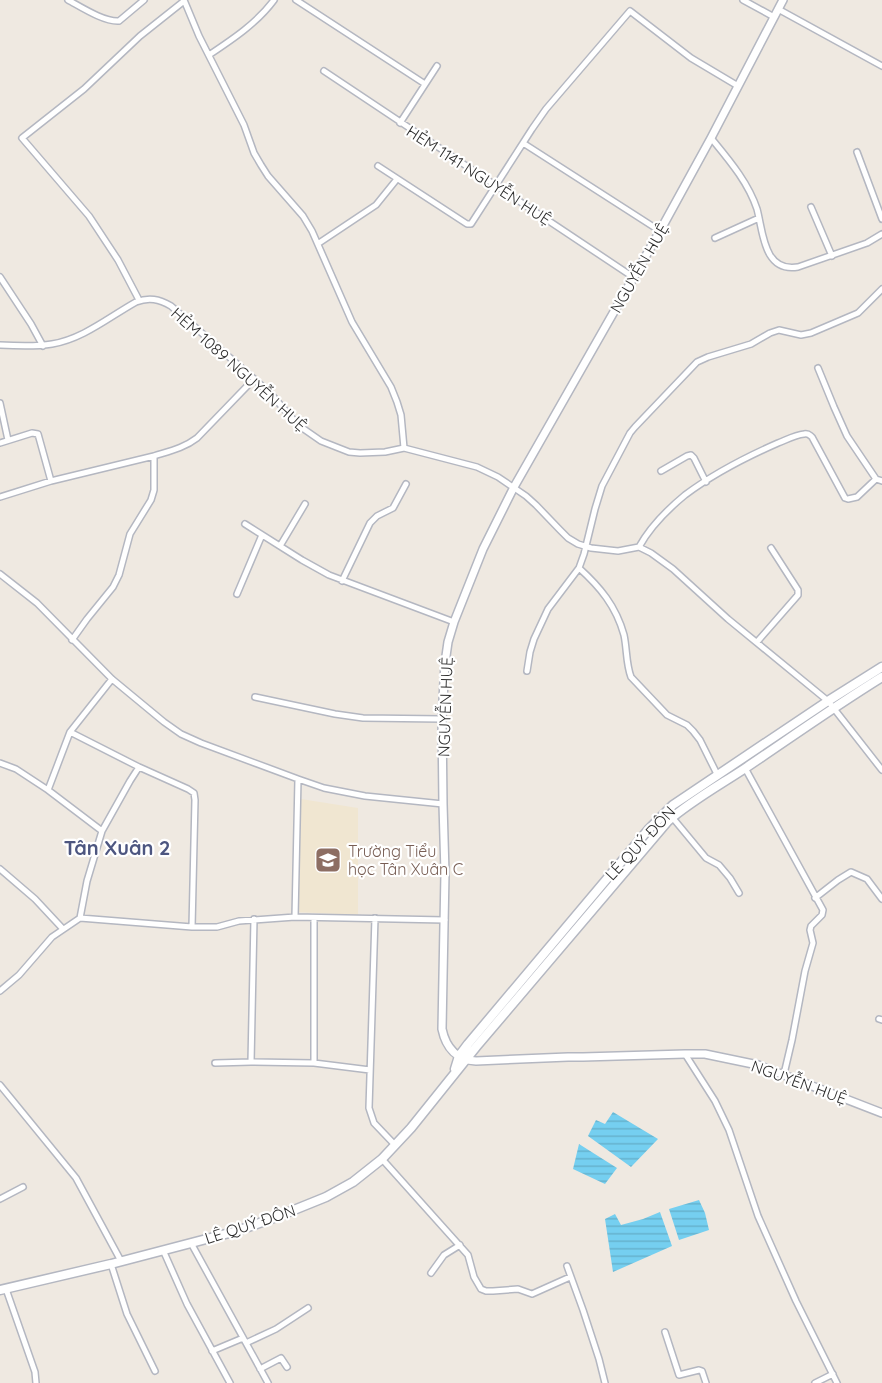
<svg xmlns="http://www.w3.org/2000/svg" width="882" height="1383" font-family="Quicksand,sans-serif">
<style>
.education{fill:#f0e6d1}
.water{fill:url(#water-rules)}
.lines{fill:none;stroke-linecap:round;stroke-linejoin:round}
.minor-casing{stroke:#b4b7c1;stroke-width:8}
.tertiary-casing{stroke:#b4b7c1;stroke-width:10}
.secondary-casing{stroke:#b4b7c1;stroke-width:11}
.minor{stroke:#fff;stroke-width:5}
.tertiary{stroke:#fff;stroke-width:7}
.secondary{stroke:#fff;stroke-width:8}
.labels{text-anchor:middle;stroke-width:4.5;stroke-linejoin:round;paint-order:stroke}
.street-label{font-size:16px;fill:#2e2e2e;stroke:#fff}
.education-label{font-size:16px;fill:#785e54;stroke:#fff;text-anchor:start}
.quarter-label{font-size:20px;font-weight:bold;fill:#4d5680;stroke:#fff}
</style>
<defs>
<pattern id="water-rules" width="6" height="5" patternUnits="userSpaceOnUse" patternTransform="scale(1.5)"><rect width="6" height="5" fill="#75cff0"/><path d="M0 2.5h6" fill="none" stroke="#66b2ce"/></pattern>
</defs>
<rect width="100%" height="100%" fill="#efe9e1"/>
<!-- education -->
<path class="education" d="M 301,799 L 358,808 L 358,915 L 297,912 Z"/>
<!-- water -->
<path class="water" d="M 613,1112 L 658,1139 L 631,1167 L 588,1136 L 596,1120 L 605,1124 Z
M 579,1144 L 617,1168 L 605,1184 L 573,1169 Z
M 699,1200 L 705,1213 L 709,1230 L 679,1240 L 669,1209 Z
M 660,1212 L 672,1246 L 613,1272 L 605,1219 L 615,1214 L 621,1225 L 643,1219 Z"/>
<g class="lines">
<defs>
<path id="minor" d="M 68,0 C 81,7 104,22 119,21 L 144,0
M 184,0 L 199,36 L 244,125 L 254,153 L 261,165 L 268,176 L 303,216 L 312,231 L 352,322 L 391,387 L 397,402 L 401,415 L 404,448
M 296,0 L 425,84
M 743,0 L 774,17
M 778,9 L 882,66
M 209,55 C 233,39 257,23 274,0
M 324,71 L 633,277
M 400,123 L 437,66
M 711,138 C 729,160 748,182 757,209 C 761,224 762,242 770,255 C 776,265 786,269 798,267 L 867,243 L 882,234
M 523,143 L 660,231
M 857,152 L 882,219
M 378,166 L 467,224 L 471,224 L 532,129 L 546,109 L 630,11 L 691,58 L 738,86
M 811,207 L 832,256
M 715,238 L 759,218
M 319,243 L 376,205 L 397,179
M 0,277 L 31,324 L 43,346
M 139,300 L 118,260 L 89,216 L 22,138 L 84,89 L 140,36 L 184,1
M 0,345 C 17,346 35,347 52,344 C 83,339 109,317 136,302 C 149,297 159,299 171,306 L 270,393 L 298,425 L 321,441 L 349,452 L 360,453 L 385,452 L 404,448 L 477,467 L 498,477 L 526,496 L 536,505 L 560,530 L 568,538 L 578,544 L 591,548 L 618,551 L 639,547 L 651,553 L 673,569 L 728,619 L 828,701 L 882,770
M 818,368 L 834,407 L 847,436 L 876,479 L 882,481
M 0,403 L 8,440
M 0,443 L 32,433 L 38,434 L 51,481
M 661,471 L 687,456 L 691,455 L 694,458 L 706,482
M 0,497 L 51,481 L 154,456
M 245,524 L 302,560 L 329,575 L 454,622
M 280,546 L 305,504
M 639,547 C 650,527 668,509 685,495 C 713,474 746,457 778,443 C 786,440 795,435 804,434 C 809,433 809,435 812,437 L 845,498 L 848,499 L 857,497 L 876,479
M 579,568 C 600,587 616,606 624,635 C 627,649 626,664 631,677 L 667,715 L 687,725 L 693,731 L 700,740 L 718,776
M 0,574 L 37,603 L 112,679 L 164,722 L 181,734 L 201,743 L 298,779
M 342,581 L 370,523 L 377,516 L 393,508 L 406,484
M 237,594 L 262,535
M 72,640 L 87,619 L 113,587 L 119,575 L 130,534 L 151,500 L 154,490 L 154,456 C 170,451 184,448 197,438 L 254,379
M 757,642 L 798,595 L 798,590 L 771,548
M 527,671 L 530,652 L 534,639 L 548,609 L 579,568 L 584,554 L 595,509 L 602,486 L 630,433 L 635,427 L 697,362 L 708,357 L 751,344 L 770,333 L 779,330 L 801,335 L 811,333 L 858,313 L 882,289
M 255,697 L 335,714 L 363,718 L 442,719
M 70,732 L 139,767 L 188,789 L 194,793 L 195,800 L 192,927
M 0,763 L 16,769 L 48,790 L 102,831
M 745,768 L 823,910 L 822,915 L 811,926 L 810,930 L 813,943 L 805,971 L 792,1040 L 784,1074
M 48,790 L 70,732 L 112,679
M 672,817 L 706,858 L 719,865 L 730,878 L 739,893
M 0,869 L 35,899 L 63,929
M 815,898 L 838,880 L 851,872 L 867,879 L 882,899
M 295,917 L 298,779 L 324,788 L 365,796 L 443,804
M 80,918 L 87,881 L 102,831 L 130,781 L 139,767
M 375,918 L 369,1108 L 374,1123 L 395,1145
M 254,919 L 251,1062 L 314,1063 L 314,918
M 0,991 L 19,975 L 52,937 L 80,918 L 192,927 L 217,927 L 239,921 L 295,917 L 445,920
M 879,1019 L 882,1020
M 685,1054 L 715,1101 L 729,1130 L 758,1216 L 796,1301 L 837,1383
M 215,1063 L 251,1062
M 314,1063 L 370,1070
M 0,1085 L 76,1178 L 121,1261
M 382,1159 L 468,1255 L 474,1277 L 481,1289 L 486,1291 L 493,1291 L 518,1289 L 532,1294 L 570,1277
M 0,1199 L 23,1187
M 191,1243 L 268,1383
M 163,1250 L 187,1304 L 230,1383
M 111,1264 L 127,1314 L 155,1371
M 567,1266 L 583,1310 L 599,1359 L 605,1383
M 431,1273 L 444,1255 L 460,1245
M 6,1289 L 35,1372 L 36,1383
M 665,1332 L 679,1375 L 699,1370 L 702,1371 L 706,1383
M 246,1343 L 276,1329 L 308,1308
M 212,1351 L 243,1338
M 260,1369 L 281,1358 L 287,1367
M 815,1383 L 833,1374"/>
<path id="tertiary" d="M 783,0 L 711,138 L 660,231 L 514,487 L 483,549 L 454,622 L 448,642 L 445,663 L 442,719 L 443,804 L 445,873 L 442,1029 C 446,1048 457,1060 476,1061 L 568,1057 L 583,1057 L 685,1054 L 705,1054 L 758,1065 L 882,1113"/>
<path id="secondary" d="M 455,1069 L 459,1056 L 468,1044 L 648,830 L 673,805 L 828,701 L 882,667
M 0,1290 L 111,1264 L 237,1231 L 279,1216 L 326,1197 L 353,1182 L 382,1159 L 411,1128 L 476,1047 L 668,821 C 691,801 718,786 744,769 C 790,738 835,706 882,677"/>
</defs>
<!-- minor casing -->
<use href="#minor" class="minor-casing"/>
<!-- tertiary casing -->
<use href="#tertiary" class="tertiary-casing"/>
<!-- secondary casing -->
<use href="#secondary" class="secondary-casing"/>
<!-- minor -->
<use href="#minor" class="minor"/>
<!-- tertiary -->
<use href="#tertiary" class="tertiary"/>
<!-- secondary -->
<use href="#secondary" class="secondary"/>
</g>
<!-- icons -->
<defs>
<symbol id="school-square" viewBox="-11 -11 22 22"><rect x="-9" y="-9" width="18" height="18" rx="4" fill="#8d6e63" stroke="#fff"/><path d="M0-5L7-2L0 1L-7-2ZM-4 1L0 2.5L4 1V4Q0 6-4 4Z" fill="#fff"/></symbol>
</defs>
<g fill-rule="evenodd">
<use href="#school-square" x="313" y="845" width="30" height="30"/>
</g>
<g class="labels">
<!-- street labels -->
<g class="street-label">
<text transform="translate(479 175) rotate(33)" y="6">HẺM 1141 NGUYỄN HUỆ</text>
<text transform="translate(639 268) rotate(-60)" y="6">NGUYỄN HUỆ</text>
<text transform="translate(239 369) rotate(42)" y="6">HẺM 1089 NGUYỄN HUỆ</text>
<text transform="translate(445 707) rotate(-88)" y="6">NGUYỄN HUỆ</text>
<text transform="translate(640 843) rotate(-47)" y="6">LÊ QUÝ ĐÔN</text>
<text transform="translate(799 1082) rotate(20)" y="6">NGUYỄN HUỆ</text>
<text transform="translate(250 1224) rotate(-18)" y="6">LÊ QUÝ ĐÔN</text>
</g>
<!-- education labels -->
<g class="education-label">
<text x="348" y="857">Trường Tiểu<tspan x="348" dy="18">học Tân Xuân C</tspan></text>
</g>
<!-- quarter labels -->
<g class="quarter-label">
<text x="117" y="855">Tân Xuân 2</text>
</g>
</g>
</svg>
